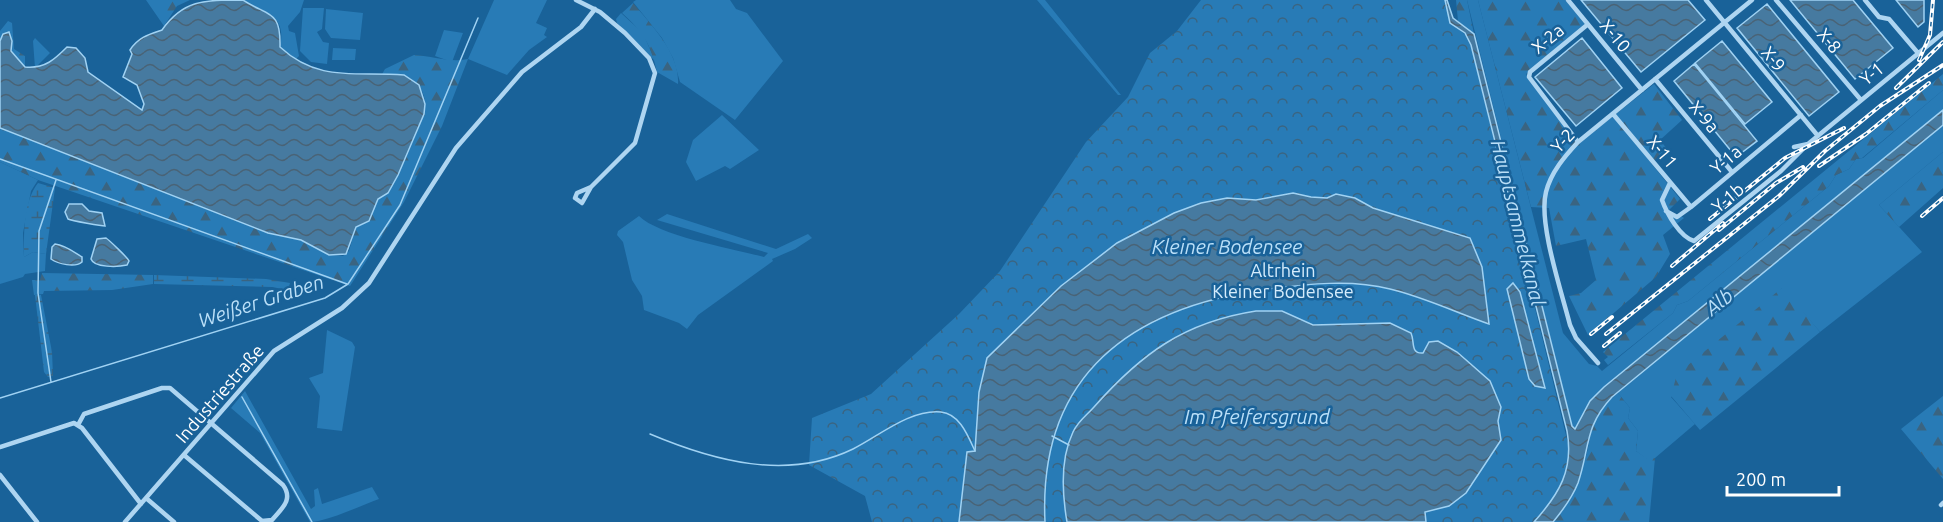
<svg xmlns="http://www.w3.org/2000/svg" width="1943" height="522" font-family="Ubuntu,sans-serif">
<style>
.grass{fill:#287bb6}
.forest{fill:url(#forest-firs)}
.wetland{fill:url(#wetland-marsh)}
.park{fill:url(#park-crowns)}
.water{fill:url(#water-waves);stroke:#a0d2f3;stroke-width:1.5}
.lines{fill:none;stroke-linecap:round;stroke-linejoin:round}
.stream{stroke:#a0d2f3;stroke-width:1.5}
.minor{stroke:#aed5f1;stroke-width:4.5}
.rail-casing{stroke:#fff;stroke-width:4}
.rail{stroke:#196299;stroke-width:1.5;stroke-dasharray:4.5;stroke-linecap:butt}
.labels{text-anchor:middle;stroke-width:5;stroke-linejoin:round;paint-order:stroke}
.street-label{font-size:18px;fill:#fff;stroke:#196299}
.park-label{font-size:18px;fill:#d5ecfc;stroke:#196299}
.water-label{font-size:20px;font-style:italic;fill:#badff8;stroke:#196299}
</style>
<defs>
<pattern id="forest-firs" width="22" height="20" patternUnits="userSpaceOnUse" patternTransform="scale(1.5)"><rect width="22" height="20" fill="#287bb6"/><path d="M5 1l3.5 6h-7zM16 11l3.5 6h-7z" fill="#3a6481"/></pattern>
<pattern id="wetland-marsh" width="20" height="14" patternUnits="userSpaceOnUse" patternTransform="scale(1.5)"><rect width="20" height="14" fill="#287bb6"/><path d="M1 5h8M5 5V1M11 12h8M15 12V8" fill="none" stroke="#3a6481"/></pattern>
<pattern id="park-crowns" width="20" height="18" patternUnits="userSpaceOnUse" patternTransform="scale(1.5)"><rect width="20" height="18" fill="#287bb6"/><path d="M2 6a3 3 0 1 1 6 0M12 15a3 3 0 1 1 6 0" fill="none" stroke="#3a6481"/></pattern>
<pattern id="water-waves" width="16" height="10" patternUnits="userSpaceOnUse" patternTransform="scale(1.5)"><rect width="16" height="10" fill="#467aa0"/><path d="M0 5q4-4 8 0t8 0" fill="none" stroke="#496376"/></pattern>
</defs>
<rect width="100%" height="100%" fill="#196299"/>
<!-- grass -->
<path class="grass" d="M 244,0 L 304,0 L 300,12 L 288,26 L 289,31 L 295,33 L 299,56 L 296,59 L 280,47 C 287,14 265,14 244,0 Z
M 494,0 L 547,0 L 536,23 L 547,28 L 544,35 L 547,37 L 529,50 L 507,75 L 468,59 Z
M 636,0 L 730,0 L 736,9 L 747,13 L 783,61 L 735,120 L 680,82 L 673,58 L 662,38 L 633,2 Z
M 1037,0 L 1045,0 L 1121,95 L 1118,95 Z
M 1467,0 L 1478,0 L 1563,333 L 1589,364 L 1597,366 L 1602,371 L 1673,313 L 1677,305 L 1688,301 L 1829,186 L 1836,175 L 1849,169 L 1856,159 L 1863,158 L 1943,90 L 1943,110 L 1604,387 L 1575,429 L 1572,426 Z
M 303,8 L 324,8 L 322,29 L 317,32 L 323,42 L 329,43 L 327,64 L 311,62 L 300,51 Z
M 326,9 L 363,13 L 360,40 L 331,38 L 325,29 Z
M 621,13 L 643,33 L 655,61 L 617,23 L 616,19 Z
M 444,30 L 463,33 L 452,62 L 435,56 Z
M 35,38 L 50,53 L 35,68 L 33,41 Z
M 333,48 L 356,49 L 355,60 L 332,60 Z
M 722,115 L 759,150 L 730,169 L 725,166 L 696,181 L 686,162 L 693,140 Z
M 1943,125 L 1943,152 L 1879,205 L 1922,252 L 1820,332 L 1782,288 L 1671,397 L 1695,424 L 1655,458 L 1649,461 L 1636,451 L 1638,431 L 1628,418 L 1630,408 L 1618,393 Z
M 0,162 L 38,180 L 31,191 L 23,233 L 24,257 L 33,252 L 46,254 L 45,271 L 25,274 L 23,277 L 0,284 Z
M 667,214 L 776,249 L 808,234 L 812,238 L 795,249 L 772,259 L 773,261 L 698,315 L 687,329 L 679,323 L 644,310 L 642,296 L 632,280 L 623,242 L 617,235 L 618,231 L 639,216 C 659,236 734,249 764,257 L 768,253 L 657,220 Z
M 327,330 L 352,342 L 355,347 L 342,431 L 317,428 L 320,396 L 309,378 L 323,373 Z
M 245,391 L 311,509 L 315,506 L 314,490 L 318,488 L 322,504 L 372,487 L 379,499 C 360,506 326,522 310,522 L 260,433 L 231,408 Z"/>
<!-- forest -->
<path class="forest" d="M 146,0 L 190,0 L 177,6 L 164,26 Z
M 1456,0 L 1467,0 L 1474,34 L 1458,21 Z
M 1478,0 L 1565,0 L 1585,24 L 1526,74 L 1579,143 L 1654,84 L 1682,120 L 1660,140 L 1667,149 L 1651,163 L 1680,199 L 1669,210 L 1676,218 L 1681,216 L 1684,218 L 1663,235 L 1670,254 L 1656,277 L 1588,335 L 1569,296 L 1581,293 L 1596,280 L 1586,239 L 1556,246 L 1549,208 L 1531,207 Z
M 633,3 C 651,25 680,53 678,84 L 657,72 C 651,44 643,32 622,13 Z
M 8,21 L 12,23 L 14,49 L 25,56 L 25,67 L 11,51 L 12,41 L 3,37 L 0,41 L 0,31 Z
M 414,55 C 434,56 449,63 468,59 L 442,126 L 404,202 L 350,286 L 38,180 L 0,162 L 0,128 L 268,233 L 301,240 L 329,255 L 343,256 L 349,251 L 356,227 C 368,220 370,206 379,198 C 383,194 384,198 387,193 C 397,182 425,118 425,104 C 425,92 418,82 408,77 L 381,76 L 385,69 Z
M 1943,74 L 1943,90 L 1862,158 L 1856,159 L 1849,169 L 1836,175 L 1829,186 L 1688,301 L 1677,305 L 1673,313 L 1608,365 L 1604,360 L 1608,357 L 1603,352 Z
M 1943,152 L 1943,188 L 1899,227 L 1879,205 Z
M 42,273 L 153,275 L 153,284 L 112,290 L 44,291 L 43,294 L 34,295 L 32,280 L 40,280 Z
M 1783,287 L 1820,332 L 1700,430 L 1671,396 L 1677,374 Z
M 1618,393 L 1630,408 L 1628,418 L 1638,431 L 1636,451 L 1649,460 L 1655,458 L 1649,522 L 1553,522 C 1562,506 1573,489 1580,472 C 1596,439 1582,422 1618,393 Z
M 1943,396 L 1943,479 L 1901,429 Z"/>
<!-- wetland -->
<path class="wetland" d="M 38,183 L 55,188 L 46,254 L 33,252 L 24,257 C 24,234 23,202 38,183 Z
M 154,275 L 266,279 L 290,283 L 288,290 L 272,287 L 154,284 Z
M 35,295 L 41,295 L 52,352 L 53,376 L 48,377 L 44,372 Z"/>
<!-- park -->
<path class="park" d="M 1201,0 L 1445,0 L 1451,22 L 1469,38 L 1572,460 L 1585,462 L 1571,501 L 1554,522 L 872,522 L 865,496 L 809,465 L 812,418 L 871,394 L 959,314 L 1000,271 L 1086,142 L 1128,97 L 1150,53 L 1177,31 Z"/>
<!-- water -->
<path class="water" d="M 243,0 C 269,17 281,10 280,47 C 319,83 356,71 404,75 L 419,85 L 425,104 L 424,114 L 398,175 L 388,193 L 378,199 L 369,221 L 356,227 L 346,254 L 329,255 L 301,240 L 268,233 L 0,128 L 0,41 L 3,34 L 9,32 L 12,41 L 11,51 L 25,67 C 45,69 55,59 67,47 L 76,48 L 85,58 L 88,72 L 142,110 L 144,104 L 137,85 L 123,77 L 132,54 L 130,50 C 138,37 150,34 162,30 C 183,0 203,0 243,0 Z
M 1445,0 L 1447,0 L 1453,18 L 1474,34 L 1572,426 L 1575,429 L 1590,401 L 1604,387 L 1943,110 L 1943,125 L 1612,397 C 1584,427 1590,448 1578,483 C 1572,498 1563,510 1553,522 L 1534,522 C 1559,494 1574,470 1567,431 L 1471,45 L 1465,33 L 1450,23 Z
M 1581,0 L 1688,0 L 1705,20 L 1641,72 Z
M 1790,0 L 1853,0 L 1893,48 L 1855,79 Z
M 1896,0 L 1924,0 L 1924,22 L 1918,27 Z
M 1767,4 L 1839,92 L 1809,116 L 1737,28 Z
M 1582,38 L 1622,88 L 1576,126 L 1535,77 Z
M 1722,41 L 1772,102 L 1745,124 L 1695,63 Z
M 1694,64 L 1757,141 L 1736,157 L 1674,81 Z
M 1293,193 L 1311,197 L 1327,198 L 1336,194 L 1355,198 L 1373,208 L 1470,238 L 1482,267 L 1489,324 C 1457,313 1424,297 1390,289 C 1351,279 1308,284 1268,289 C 1132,307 1038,374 1045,522 L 959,522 L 967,452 L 975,451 L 979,392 L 987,358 L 1061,286 L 1117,243 L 1174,213 L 1201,203 L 1227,198 L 1256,200 Z
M 69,204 L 82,204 L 89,211 L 102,213 L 105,226 C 102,226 72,221 68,219 L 65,212 Z
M 106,238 C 109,240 128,258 129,261 L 127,265 C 118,267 94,268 91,259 L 97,239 Z
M 55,244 C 65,245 74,252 82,257 L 82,262 C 75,268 58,264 51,259 L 52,247 Z
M 1513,283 L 1520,292 L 1545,388 L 1535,386 L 1529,379 L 1507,289 Z
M 1256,311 L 1282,311 L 1313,325 L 1390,323 L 1411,333 C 1415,342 1410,354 1423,353 L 1429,342 L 1438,341 L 1457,352 L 1490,381 L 1501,407 L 1498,421 L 1501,440 L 1466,493 L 1449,506 L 1425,512 L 1426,522 L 1067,522 C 1062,493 1060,459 1073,432 C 1078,421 1087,415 1094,407 C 1141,354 1184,322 1256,311 Z"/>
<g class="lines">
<!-- stream -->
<path class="stream" d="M 0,159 L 347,284
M 51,382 L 38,293 L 39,231 L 56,180
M 242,397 L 312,522
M 0,398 L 325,298 L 348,284 L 400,205 L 478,18
M 650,434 C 714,461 787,481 853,449 C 879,436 910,409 941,412 C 960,414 968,436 975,451
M 1052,436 L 1069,445"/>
<!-- minor -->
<path class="minor" d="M 576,0 L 600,12 L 625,33 L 649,58 L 655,73 L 635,143 L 591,187 L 577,193 L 575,198 L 582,203 L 591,187
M 1568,0 L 1642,90
M 1706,0 L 1818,136
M 1776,0 L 1861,100
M 1865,0 L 1879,17 L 1889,19 L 1918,53
M 1655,79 L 1732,172
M 1613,114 L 1691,207
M 1578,142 L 1529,77 L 1530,72 L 1587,25
M 1794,147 L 1808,144 L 1943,33
M 1670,183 L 1662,200 C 1667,214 1680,237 1694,241 L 1781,171 L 1808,144
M 1666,211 L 1677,217 L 1691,207 L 1801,115
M 1598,363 L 1576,338 L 1570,325 C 1562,293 1538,223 1546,192 C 1551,172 1565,156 1578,142 L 1752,0
M 78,425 L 84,414 L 162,388 L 170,388 L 283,485 C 294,500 281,509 272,520 L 262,521 L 184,455
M 0,447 L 74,423 L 82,428 L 141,504
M 0,475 L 37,522
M 146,498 L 174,522
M 1941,505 L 1943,503
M 125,522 L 274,351 L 342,308 L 369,283 L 456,148 L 522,72 L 581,27 L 595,9"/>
<defs>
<path id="rail" d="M 1919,60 L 1930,35 L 1933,0
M 1896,88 L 1943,42
M 1819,166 L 1866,134 L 1929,83
M 1922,216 L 1943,198
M 1710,219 L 1785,158 L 1844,128
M 1719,230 L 1776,183 L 1803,167
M 1672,266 L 1723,223
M 1591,334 L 1612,317
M 1606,334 L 1779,196 L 1825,151 L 1880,106 L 1943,65
M 1604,346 L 1620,333"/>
</defs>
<!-- rail casing -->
<use href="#rail" class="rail-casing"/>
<!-- rail -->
<use href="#rail" class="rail"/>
</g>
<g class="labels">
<!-- street labels -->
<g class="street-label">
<text transform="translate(1615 36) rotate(50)" y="6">X-10</text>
<text transform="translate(1548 39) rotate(-39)" y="6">X-2a</text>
<text transform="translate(1829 41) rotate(50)" y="6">X-8</text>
<text transform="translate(1773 59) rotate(51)" y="6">X-9</text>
<text transform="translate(1872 74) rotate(-39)" y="6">Y-1</text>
<text transform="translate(1704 117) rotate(50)" y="6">X-9a</text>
<text transform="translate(1563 141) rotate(-47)" y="6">Y-2</text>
<text transform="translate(1662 152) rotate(50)" y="6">X-11</text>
<text transform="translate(1726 160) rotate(-40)" y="6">Y-1a</text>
<text transform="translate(1728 198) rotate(-40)" y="6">Y-1b</text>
<text transform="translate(220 394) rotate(-49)" y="6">Industriestraße</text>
</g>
<!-- park labels -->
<g class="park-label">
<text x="1283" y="277">Altrhein<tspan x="1283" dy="21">Kleiner Bodensee</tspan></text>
</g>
<!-- water labels -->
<g class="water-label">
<text transform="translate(1518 223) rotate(76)" y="7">Hauptsammelkanal</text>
<text x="1227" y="254">Kleiner Bodensee</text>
<text transform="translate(261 301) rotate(-18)" y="7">Weißer Graben</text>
<text transform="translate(1719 302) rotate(-39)" y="7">Alb</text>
<text x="1257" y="424">Im Pfeifersgrund</text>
</g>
</g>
<!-- scale -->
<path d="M1727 486v9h112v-9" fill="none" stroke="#ffffff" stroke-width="3"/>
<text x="1736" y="486" font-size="18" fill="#ffffff" stroke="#196299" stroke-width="4.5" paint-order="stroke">200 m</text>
</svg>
